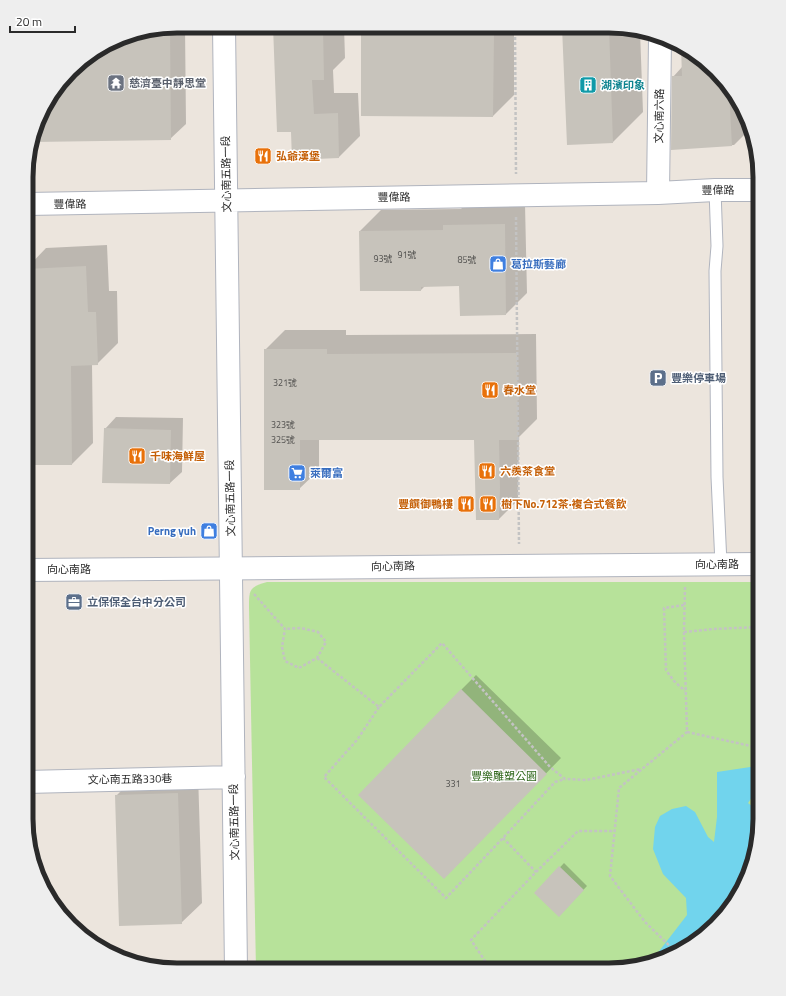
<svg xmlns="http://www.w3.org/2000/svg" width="786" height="996" font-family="'Titillium Web','Noto Sans TC',sans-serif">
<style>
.green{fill:#b7e29a}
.water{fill:#71d4ed}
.shadow{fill:#0003}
.building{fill:#c7c3bb}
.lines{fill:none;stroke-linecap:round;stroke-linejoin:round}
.service-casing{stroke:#b0b4be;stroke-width:13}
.minor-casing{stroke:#b0b4be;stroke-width:24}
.tertiary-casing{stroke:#b0b4be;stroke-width:24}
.path{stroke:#c3c3c3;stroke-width:2.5;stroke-dasharray:3 2;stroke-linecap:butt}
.service{stroke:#fff;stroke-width:11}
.minor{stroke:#fff;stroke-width:22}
.tertiary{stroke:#fff;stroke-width:22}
.labels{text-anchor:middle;stroke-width:3;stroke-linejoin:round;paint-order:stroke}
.number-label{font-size:9px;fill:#51504e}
.worship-label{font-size:11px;font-weight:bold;fill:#5b616d;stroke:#fff;text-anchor:start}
.culture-label{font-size:11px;font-weight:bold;fill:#0d838f;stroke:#fff;text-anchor:start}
.street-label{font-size:11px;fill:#2a2a2a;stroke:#fff}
.food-label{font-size:11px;font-weight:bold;fill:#c56008;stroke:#fff;text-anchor:start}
.shop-label{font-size:11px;font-weight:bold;fill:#366cbe;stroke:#fff;text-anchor:start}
.service-label{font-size:11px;font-weight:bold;fill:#4e5e75;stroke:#fff;text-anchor:start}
.park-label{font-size:11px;fill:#2f671b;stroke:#fff}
.rim{fill:none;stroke:#2a2a2a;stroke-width:5}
</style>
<rect width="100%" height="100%" fill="#ece5dd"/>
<!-- green -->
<path class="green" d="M 267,582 L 760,582 L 760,829 L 752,867 L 735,903 L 684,950 L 619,970 L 256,970 L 249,607 C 249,590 249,587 267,582 Z"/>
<!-- water -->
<path class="water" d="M 757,766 L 760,766 L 760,785 L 748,803 L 758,811 L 760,810 L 760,829 L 752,867 L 735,903 L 684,950 L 649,961 L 660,950 L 687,915 L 686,898 L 663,874 L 653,849 L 655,827 L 660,816 L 672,809 L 686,806 L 695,812 L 708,837 L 714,842 L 717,817 L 717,772 Z"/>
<!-- shadow -->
<path class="shadow" d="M 177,26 L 185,26 L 186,124 L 170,139 L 33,141 L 46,102 L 78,63 L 128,34 Z
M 274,26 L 344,26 L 345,58 L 333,70 L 334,93 L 358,93 L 360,136 L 339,157 L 292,131 Z
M 370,27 L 514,27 L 514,95 L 493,116 L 362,35 Z
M 563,27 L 629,27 L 640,31 L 643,112 L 613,142 Z
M 682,47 L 693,52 L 740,102 L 745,115 L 746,133 L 734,145 L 672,148 L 673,77 L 682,67 Z
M 525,204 L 527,293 L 506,314 L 460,285 L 425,286 L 421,290 L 360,231 L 381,210 L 461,209 L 465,205 Z
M 107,245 L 109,291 L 117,291 L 118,343 L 97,364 L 92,364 L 93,443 L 72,464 L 27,464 L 27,268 L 46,248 Z
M 285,330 L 346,330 L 346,335 L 536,334 L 537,419 L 519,437 L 518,500 L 499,519 L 475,439 L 319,439 L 319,470 L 299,489 L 265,350 Z
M 116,417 L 183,418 L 182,472 L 170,483 L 103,482 L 105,429 Z
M 476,675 L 561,758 L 459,863 L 461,690 Z
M 198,773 L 202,903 L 181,923 L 116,796 L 137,775 Z
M 564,863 L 587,886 L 559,916 L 536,893 Z"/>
<!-- building -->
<path class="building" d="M 273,26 L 323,26 L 324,80 L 312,80 L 314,114 L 338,113 L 339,158 L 292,160 L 291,132 L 277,132 Z
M 170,27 L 171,140 L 33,142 L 46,102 L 78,63 L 128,34 Z
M 562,27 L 609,27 L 613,143 L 567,145 Z
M 361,34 L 494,35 L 493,117 L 361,116 Z
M 681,47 L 693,52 L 729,90 L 732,146 L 671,150 L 672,76 L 682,76 Z
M 505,224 L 506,315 L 460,316 L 459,286 L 421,287 L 421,291 L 360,291 L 359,231 L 443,230 L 443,225 Z
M 86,266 L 88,312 L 96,312 L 98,365 L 71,366 L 72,465 L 27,465 L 27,269 Z
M 264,349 L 327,349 L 327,354 L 517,353 L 518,440 L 499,440 L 500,488 L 499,520 L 476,520 L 474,440 L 300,440 L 300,490 L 264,490 Z
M 104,428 L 171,430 L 170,484 L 102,483 Z
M 461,689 L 547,774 L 444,879 L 358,795 Z
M 178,793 L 182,924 L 119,926 L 115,795 Z
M 559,866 L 584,890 L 559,917 L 534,893 Z"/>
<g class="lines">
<defs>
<path id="service" d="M 715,190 L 717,246 L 715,271 L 717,477 L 721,564"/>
<path id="minor" d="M 224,26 L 236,970
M 658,193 L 660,39
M 27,204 L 658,193 L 715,190 L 760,190
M 26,782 L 234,777"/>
<path id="tertiary" d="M 27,570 L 760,564"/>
</defs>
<!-- service casing -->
<use href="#service" class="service-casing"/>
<!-- minor casing -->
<use href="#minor" class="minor-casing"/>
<!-- tertiary casing -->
<use href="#tertiary" class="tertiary-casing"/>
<!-- path -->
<path class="path" d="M 515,27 L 516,174
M 516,217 L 519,544
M 685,587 L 684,632 L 713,629 L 760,627
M 254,594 L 285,629 L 282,647 L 285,661 L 299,668 L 317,658 L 326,642 L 318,632 L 301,628 L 285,629
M 684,605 L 664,608 L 666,670 L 674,681 L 685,691
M 684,632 L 687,732 L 760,748
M 317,658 L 379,707 L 442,643 L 550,767 L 565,779 L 586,780 L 641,769
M 379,707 L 357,740 L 324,777 L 446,898 L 503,838 L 555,782 L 565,779
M 503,838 L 536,872
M 676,952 L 645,922 L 610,876 L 619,788 L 687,732
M 491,970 L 471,940 L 536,872 L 578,831 L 614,831"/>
<!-- service -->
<use href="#service" class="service"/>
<!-- minor -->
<use href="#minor" class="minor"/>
<!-- tertiary -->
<use href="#tertiary" class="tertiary"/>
</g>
<!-- icons -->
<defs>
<symbol id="temple-square" viewBox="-11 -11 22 22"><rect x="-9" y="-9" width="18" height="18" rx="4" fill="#6b7280" stroke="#fff"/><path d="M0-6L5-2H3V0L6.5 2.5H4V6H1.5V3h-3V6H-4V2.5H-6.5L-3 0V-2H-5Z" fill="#fff"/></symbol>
<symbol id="building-square" viewBox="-11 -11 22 22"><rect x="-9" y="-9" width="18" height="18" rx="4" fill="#0f9aa8" stroke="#fff"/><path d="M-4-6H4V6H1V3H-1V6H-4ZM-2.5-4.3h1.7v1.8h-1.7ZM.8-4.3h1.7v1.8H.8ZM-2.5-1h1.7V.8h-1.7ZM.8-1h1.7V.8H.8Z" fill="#fff"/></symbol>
<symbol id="restaurant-square" viewBox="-11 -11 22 22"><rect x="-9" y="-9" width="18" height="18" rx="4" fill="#e8710a" stroke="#fff"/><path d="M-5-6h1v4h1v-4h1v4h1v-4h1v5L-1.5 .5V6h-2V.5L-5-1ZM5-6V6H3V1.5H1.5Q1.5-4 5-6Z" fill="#fff"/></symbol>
<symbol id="shop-square" viewBox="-11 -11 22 22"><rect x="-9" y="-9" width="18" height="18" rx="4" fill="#3f7fe0" stroke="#fff"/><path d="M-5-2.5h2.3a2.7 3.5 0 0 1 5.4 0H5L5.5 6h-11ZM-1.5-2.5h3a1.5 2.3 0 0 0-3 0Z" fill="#fff"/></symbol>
<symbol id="parking-square" viewBox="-11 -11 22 22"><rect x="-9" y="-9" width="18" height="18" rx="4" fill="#5c6f8a" stroke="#fff"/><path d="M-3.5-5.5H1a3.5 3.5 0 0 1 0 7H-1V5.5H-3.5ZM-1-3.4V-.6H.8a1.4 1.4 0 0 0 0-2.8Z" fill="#fff"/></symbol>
<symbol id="supermarket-square" viewBox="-11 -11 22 22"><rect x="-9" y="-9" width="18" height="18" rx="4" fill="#3f7fe0" stroke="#fff"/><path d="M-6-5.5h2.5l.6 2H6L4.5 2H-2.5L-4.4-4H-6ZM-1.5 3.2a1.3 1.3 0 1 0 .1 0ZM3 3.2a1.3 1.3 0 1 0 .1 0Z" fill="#fff"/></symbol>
<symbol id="office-square" viewBox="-11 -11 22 22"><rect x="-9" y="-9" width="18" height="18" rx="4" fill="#5c6f8a" stroke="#fff"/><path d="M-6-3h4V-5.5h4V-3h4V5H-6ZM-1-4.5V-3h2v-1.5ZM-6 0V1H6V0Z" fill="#fff"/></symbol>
</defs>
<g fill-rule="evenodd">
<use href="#temple-square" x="106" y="73" width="20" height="20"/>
<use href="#building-square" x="578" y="75" width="20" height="20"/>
<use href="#restaurant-square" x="253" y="146" width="20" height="20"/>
<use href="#shop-square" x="488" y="254" width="20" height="20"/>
<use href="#parking-square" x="648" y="368" width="20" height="20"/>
<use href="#restaurant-square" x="480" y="380" width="20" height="20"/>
<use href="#restaurant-square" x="127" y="446" width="20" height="20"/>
<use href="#restaurant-square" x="477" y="461" width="20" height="20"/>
<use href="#supermarket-square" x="287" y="463" width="20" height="20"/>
<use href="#restaurant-square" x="456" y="494" width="20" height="20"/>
<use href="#restaurant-square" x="478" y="494" width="20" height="20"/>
<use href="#shop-square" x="199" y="521" width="20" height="20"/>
<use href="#office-square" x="64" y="592" width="20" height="20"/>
</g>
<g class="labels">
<!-- number labels -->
<g class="number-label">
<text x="407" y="258">91號</text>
<text x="383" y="262">93號</text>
<text x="467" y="263">85號</text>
<text x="285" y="386">321號</text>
<text x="283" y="428">323號</text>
<text x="283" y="443">325號</text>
<text x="453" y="787">331</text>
</g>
<!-- worship labels -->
<g class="worship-label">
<text x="129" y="87">慈濟臺中靜思堂</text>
</g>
<!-- culture labels -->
<g class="culture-label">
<text x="601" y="89">湖濱印象</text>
</g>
<!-- street labels -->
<g class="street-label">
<text transform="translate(659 116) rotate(-89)" y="4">文心南六路</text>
<text transform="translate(226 174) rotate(-91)" y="4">文心南五路一段</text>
<text transform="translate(718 190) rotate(-1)" y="4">豐偉路</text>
<text transform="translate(394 197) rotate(-1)" y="4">豐偉路</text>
<text transform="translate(70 204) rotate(-1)" y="4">豐偉路</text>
<text transform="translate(230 498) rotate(-91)" y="4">文心南五路一段</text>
<text x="717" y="568">向心南路</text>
<text transform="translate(393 566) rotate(-1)" y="4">向心南路</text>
<text x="69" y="573">向心南路</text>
<text transform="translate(130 779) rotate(-1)" y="4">文心南五路330巷</text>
<text transform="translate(234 822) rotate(-91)" y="4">文心南五路一段</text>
</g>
<!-- food labels -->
<g class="food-label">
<text x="276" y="160">弘爺漢堡</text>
<text x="503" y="394">春水堂</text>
<text x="150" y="460">千味海鮮屋</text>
<text x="500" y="475">六羨茶食堂</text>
<text x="453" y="508" text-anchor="end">豐饌御鴨樓</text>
<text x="501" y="508">樹下No.712茶·複合式餐飲</text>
</g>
<!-- shop labels -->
<g class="shop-label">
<text x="511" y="268">葛拉斯藝廊</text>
<text x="310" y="477">萊爾富</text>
<text x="196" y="535" text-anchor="end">Perng yuh</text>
</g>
<!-- service labels -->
<g class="service-label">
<text x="671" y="382">豐樂停車場</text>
<text x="87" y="606">立保保全台中分公司</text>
</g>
<!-- park labels -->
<g class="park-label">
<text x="504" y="780">豐樂雕塑公園</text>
</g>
</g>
<!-- crop -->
<path d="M0 0H786V996H0ZM177 33H609A144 144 0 0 1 753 177V819A144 144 0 0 1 609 963H177A144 144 0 0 1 33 819V177A144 144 0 0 1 177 33Z" fill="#eee" fill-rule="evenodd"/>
<path class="rim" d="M177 33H609A144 144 0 0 1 753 177V819A144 144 0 0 1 609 963H177A144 144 0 0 1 33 819V177A144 144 0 0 1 177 33Z"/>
<!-- scale -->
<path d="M10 26v6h65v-6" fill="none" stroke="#2a2a2a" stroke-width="2"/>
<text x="16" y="26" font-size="12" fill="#2a2a2a" stroke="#ffffff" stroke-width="3" paint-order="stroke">20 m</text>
</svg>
